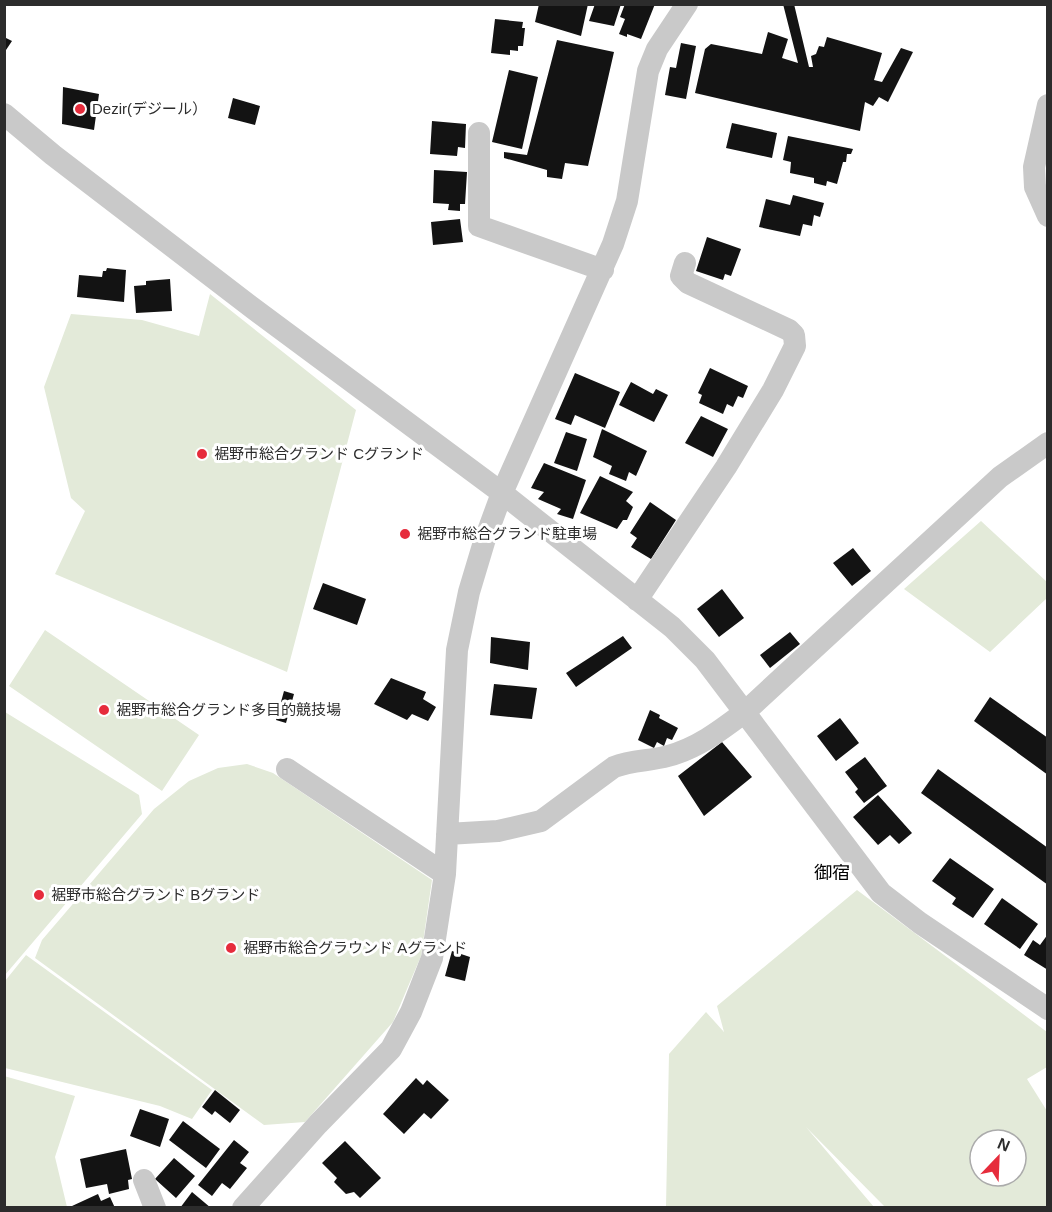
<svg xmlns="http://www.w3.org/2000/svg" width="1052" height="1212" font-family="Arial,'Noto Sans JP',sans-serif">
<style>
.green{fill:#e3ead9;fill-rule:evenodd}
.building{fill:#131313}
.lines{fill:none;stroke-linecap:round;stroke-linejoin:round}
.minor{stroke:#c9c9c9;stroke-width:22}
.poi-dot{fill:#e62c3c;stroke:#fff;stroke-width:2}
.labels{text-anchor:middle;stroke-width:6;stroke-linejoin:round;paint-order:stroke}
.poi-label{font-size:15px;fill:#2c2c2c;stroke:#fff;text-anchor:start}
.quarter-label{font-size:18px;fill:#000;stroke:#fff}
</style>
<rect width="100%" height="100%" fill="#fff"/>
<!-- green -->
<path class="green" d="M 210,294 L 356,410 L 287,672 L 55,574 L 85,511 L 71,498 L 44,387 L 71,314 L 142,320 L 199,336 Z
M 981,521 L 1047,582 L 1047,598 L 990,652 L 904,589 Z
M 45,630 L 199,735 L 162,791 L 9,686 Z
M 5,712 L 139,795 L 142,814 L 5,975 Z
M 247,764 L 273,773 L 432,880 L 421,956 L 393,1022 L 305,1122 L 264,1125 L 35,958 L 42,940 L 154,809 L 189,781 L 218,768 Z
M 857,890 L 1047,1032 L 1047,1067 L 1027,1079 L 1047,1111 L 1047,1207 L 885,1207 L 806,1127 L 874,1207 L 666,1207 L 669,1054 L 706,1012 L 724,1032 L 717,1006 ZM 980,1140 L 1016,1140 L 1016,1176 L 980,1176 Z
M 26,955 L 212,1090 L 192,1119 L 160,1106 L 5,1068 L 5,981 Z
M 4,1076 L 75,1096 L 55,1157 L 67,1207 L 5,1207 Z"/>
<!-- building -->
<path class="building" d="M 539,4 L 588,4 L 581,36 L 535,22 Z
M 595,4 L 621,4 L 614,26 L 589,21 Z
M 625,4 L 655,4 L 641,39 L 627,34 L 627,37 L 619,34 L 625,19 L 620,17 Z
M 783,4 L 794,4 L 809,67 L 813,67 L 811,56 L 816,54 L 819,46 L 824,47 L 827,37 L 882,53 L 874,80 L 882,82 L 901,48 L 913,52 L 888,102 L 879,97 L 873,106 L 865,102 L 860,131 L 695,93 L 705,49 L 711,44 L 762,54 L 768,32 L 788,39 L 782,58 L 798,63 Z
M 495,19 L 523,22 L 522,28 L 525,28 L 523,46 L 518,46 L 518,51 L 510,50 L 510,55 L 491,53 Z
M 4,37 L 12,41 L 4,53 Z
M 557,40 L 614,52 L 588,166 L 565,163 L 562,179 L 547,177 L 547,170 L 504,158 L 504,152 L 527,155 Z
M 681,43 L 696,46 L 686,99 L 665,95 L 670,67 L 676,68 Z
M 509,70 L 538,77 L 522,149 L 492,142 Z
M 63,87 L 99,94 L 94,130 L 62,124 Z
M 233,98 L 260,106 L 255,125 L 228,118 Z
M 432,121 L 466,124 L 465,148 L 458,147 L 457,156 L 430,154 Z
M 732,123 L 777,133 L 772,158 L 726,148 Z
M 788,136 L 853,149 L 851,154 L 847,154 L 846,162 L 843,162 L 837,184 L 827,181 L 826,186 L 814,183 L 814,178 L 790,173 L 791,162 L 783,160 Z
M 434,170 L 467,172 L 465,204 L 460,204 L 460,211 L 448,210 L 449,204 L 433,203 Z
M 793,195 L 824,203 L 820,217 L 814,215 L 812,226 L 803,224 L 800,236 L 759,227 L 766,199 L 790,205 Z
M 460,219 L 463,242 L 433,245 L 431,222 Z
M 707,237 L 741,249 L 731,276 L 725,274 L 723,280 L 696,271 Z
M 107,268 L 126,270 L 124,302 L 77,297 L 79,275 L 102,277 L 103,271 L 106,271 Z
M 170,279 L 172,311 L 136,313 L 134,286 L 146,285 L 146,281 Z
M 710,368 L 748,386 L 743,398 L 738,396 L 733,407 L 727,404 L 723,414 L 699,403 L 702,395 L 698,393 Z
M 575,373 L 620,392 L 605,428 L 575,415 L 571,425 L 555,419 Z
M 631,382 L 653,394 L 656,389 L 668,395 L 654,422 L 619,405 Z
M 701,416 L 728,429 L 713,457 L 685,443 Z
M 602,429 L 647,451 L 636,476 L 629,472 L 626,481 L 609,474 L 612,466 L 593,457 Z
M 566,432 L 587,439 L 577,471 L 554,463 Z
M 544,463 L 586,480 L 573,519 L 557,514 L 561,509 L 538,499 L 544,492 L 531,488 Z
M 600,476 L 633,492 L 626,501 L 633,507 L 627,520 L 623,520 L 617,529 L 580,513 Z
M 650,502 L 676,520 L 651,559 L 631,547 L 637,538 L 630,533 Z
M 853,548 L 871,571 L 852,586 L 833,563 Z
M 323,583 L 366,599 L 357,625 L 313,609 Z
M 722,589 L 744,618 L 719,637 L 697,609 Z
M 790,632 L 800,644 L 770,668 L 760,655 Z
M 623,636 L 632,648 L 576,687 L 566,673 Z
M 491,637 L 530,642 L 528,670 L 490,663 Z
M 391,678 L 426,692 L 423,699 L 436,707 L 428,721 L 412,714 L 407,720 L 374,704 Z
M 494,684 L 537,688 L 532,719 L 490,715 Z
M 284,691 L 294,694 L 286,723 L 276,720 Z
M 990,697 L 1048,738 L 1048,775 L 974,721 Z
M 650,710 L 660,715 L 659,718 L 678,728 L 672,740 L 667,738 L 664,746 L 657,742 L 654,748 L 638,740 Z
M 840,718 L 859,743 L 836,761 L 817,736 Z
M 722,742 L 752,777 L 704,816 L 678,776 Z
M 865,757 L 887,786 L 864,803 L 855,792 L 858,789 L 845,772 Z
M 938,769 L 1048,848 L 1048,885 L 921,793 Z
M 878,795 L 912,833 L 899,844 L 890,835 L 878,845 L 853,817 Z
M 950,858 L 994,889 L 973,918 L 952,904 L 956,898 L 932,881 Z
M 1002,898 L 1038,924 L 1020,949 L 984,924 Z
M 1048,934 L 1048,970 L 1024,955 L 1033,940 L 1040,945 Z
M 452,951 L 470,957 L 465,981 L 445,976 Z
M 416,1078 L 423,1085 L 427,1080 L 449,1100 L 431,1119 L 424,1113 L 404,1134 L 383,1114 Z
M 215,1090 L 240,1110 L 230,1123 L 215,1111 L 212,1115 L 202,1107 Z
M 140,1109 L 169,1119 L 160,1147 L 130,1136 Z
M 183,1121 L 220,1149 L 206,1168 L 169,1140 Z
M 234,1140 L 249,1152 L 240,1163 L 247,1168 L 230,1189 L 222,1183 L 212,1196 L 198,1185 Z
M 345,1141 L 381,1178 L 360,1198 L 354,1192 L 346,1194 L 334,1182 L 337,1178 L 322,1163 Z
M 126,1149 L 132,1179 L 128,1180 L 129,1189 L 109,1194 L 107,1184 L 86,1188 L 80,1159 Z
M 174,1158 L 195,1176 L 176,1198 L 155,1179 Z
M 192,1192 L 211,1208 L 180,1208 Z
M 98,1194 L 101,1201 L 110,1197 L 115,1208 L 72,1208 L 72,1206 Z"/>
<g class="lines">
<!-- minor -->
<path class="minor" d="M 1048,105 L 1034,167 L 1035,187 L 1048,216
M 4,114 L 53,155 L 254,309 L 502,493 L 672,627 L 705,660 L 881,893 L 920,923 L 1048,1009
M 479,133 L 479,226 L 603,270
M 637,600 L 726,467 L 773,390 L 795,346 L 794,335 L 789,330 L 688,283 L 681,276 L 685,263
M 287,769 L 445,874
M 447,834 L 498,831 L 541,821 L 614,767 C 632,760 650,761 668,756 C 698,748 721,730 745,712 L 1000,477 L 1048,443
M 144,1180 L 155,1208
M 243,1208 L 318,1124 L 391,1049 L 411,1012 L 432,958 L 445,874 L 457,650 L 469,592 L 484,542 L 502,493 L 613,244 L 627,201 L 648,71 L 657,49 L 687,4"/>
</g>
<!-- markers -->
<g class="poi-dot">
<circle cx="80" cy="109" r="6"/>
<circle cx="202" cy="454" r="6"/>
<circle cx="405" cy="534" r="6"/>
<circle cx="104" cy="710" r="6"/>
<circle cx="39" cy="895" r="6"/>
<circle cx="231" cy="948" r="6"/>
</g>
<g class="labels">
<!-- poi labels -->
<g class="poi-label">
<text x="92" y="114">Dezir(デジール）</text>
<text x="214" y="459">裾野市総合グランド Cグランド</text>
<text x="417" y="539">裾野市総合グランド駐車場</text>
<text x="116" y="715">裾野市総合グランド多目的競技場</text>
<text x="51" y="900">裾野市総合グランド Bグランド</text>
<text x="243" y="953">裾野市総合グラウンド Aグランド</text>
</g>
<!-- quarter labels -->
<g class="quarter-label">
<text x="832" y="879">御宿</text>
</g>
</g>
<!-- border -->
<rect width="1052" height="1212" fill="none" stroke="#2c2c2c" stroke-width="12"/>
<!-- north arrow -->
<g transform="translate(998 1158) rotate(23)"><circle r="28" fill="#ffffff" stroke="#ababab" stroke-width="1.5"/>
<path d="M0-4.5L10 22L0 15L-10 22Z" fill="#e62c3c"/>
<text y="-9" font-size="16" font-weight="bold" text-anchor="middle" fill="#2c2c2c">N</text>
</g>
</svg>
